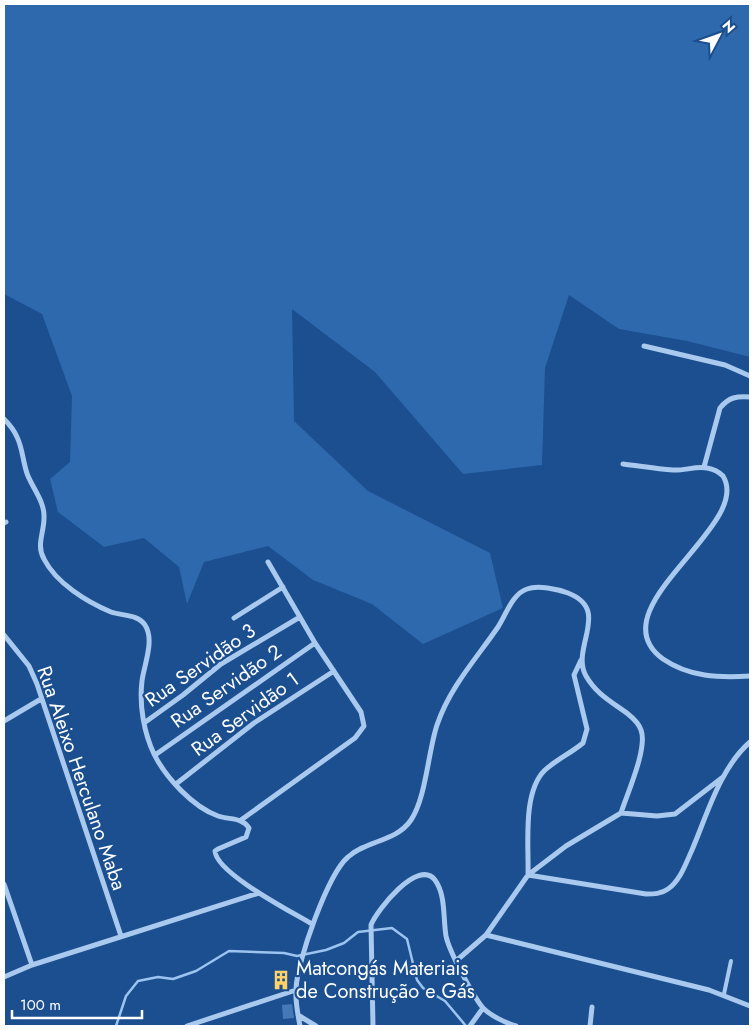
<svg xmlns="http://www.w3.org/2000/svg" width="754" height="1030" font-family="Jost,sans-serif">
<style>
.green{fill:#2e69ad}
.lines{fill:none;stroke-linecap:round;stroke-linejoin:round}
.stream{stroke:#9cc4f0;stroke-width:2.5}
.building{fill:#4478b7}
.service{stroke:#a9c9ee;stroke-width:4}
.minor{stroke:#a9c9ee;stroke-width:5}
.labels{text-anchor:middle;stroke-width:4.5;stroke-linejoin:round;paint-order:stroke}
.street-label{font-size:20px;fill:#fff;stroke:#1b4f8f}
.poi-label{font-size:20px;fill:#fff;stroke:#1b4f8f;text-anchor:start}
</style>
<rect width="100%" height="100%" fill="#1b4f8f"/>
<!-- green -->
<path class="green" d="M 4,4 L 750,4 L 750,357 L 687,341 L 619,329 L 569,295 L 545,368 L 542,465 L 463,474 L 375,372 L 292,309 L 294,421 L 368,491 L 490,553 L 503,608 L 423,644 L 372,604 L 313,580 L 268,546 L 204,562 L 187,604 L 179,567 L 144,538 L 104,547 L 58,512 L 50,479 L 70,462 L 72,396 L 42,314 L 4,294 Z"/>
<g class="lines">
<!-- stream -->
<path class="stream" d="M 116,1026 L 126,996 L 138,981 L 158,977 L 173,979 L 196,971 L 229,951 L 284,953 L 297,956 L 326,950 L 344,943 L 358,932 L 392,928 L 407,939 L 417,980 L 423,988 L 445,1001 L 466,1026"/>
</g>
<!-- building -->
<path class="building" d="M 279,972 L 281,976 L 286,974 L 290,983 L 277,988 L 273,975 Z
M 292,1004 L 294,1018 L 283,1019 L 282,1005 Z"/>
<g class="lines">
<!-- service -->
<path class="service" d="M 724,994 L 731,961"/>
<!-- minor -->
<path class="minor" d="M 644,346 L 725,365 L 750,376
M 4,419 C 9,424 14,430 17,437 C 23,449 23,464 28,476 C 34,490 45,503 44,518 C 44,533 36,545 44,559 C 56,583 87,602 111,612 C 122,616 138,614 145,625 C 155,640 144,665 142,681 C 139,705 144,733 154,754 C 166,778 193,807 218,816 C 230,820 242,817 249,828 L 246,837 L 218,849 L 215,851 C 216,873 292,912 312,924
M 623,464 C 640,466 656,469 673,470 C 683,471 696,466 707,468 C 713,469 718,471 723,476 C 754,526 594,609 663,659 C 689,677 719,678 750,676
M 704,467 L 720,408 C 729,397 737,396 750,397
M 4,523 L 6,522
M 234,618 L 283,587
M 4,635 L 29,666 L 37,684 L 121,936
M 581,660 L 574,675 L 587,729 L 583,743 C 571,753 556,760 545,770 C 522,792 529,846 528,875 L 646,894 C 654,894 661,894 668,889 C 680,881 686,863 692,850 C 707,815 720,768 750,742
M 4,721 L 41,699
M 144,723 L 183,695 L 221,664 L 300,617
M 155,755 L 315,643
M 176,784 L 254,723 L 334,671
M 621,813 L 657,816 L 675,814 L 723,777
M 241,820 L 355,738 L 364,726 L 361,712 L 315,643 L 268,562
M 4,884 L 32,965
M 486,935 L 709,990 L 750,1006
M 4,977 L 32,965 L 259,893
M 298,1015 L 316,1026
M 187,1026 L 296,990
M 300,1026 C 298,1015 295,1001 296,989 C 297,961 328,874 348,857 C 367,840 396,842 411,820 C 426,798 428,752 437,725 C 450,687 476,659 498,627 C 506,615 512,594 527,589 C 538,585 557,589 568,593 C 612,610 570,648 586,676 C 597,695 612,702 628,714 C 633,718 639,724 641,730 C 648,748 627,794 621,813 L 566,846 L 528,875 L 486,935 L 456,961
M 373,1026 L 371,925 C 377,910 418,858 435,880 C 446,895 443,919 446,936 C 449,951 473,996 483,1008 C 491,1016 506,1023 516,1026
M 470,1026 L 483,1008
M 590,1026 L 592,1007"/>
</g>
<!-- icons -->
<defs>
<symbol id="building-bare" viewBox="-9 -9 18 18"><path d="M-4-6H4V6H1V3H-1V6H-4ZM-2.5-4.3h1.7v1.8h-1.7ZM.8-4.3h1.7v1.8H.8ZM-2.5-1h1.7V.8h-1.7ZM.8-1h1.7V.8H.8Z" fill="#ffd166" stroke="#1b4f8f" stroke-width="2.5" paint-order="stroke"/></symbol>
</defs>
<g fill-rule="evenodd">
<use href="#building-bare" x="267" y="966" width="28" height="28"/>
</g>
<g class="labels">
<!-- street labels -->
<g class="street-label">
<text transform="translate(200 665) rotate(-35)" y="7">Rua Servidão 3</text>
<text transform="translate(226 686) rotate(-35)" y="7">Rua Servidão 2</text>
<text transform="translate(245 714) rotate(-36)" y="7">Rua Servidão 1</text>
<text transform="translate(82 778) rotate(71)" y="7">Rua Aleixo Herculano Maba</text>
</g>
<!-- poi labels -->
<g class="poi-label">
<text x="296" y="975">Matcongás Materiais<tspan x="296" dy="23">de Construção e Gás</tspan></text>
</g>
</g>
<!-- border -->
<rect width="754" height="1030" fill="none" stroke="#ffffff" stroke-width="10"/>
<!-- north arrow -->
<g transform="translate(719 35) rotate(49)" stroke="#1b4f8f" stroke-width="4" paint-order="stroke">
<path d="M0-4L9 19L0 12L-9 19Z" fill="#ffffff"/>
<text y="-8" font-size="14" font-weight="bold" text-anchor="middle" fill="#ffffff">N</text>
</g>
<!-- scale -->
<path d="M12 1010v8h130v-8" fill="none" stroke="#ffffff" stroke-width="2.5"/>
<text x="20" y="1010" font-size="15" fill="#ffffff" stroke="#1b4f8f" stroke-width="4" paint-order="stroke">100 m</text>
</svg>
